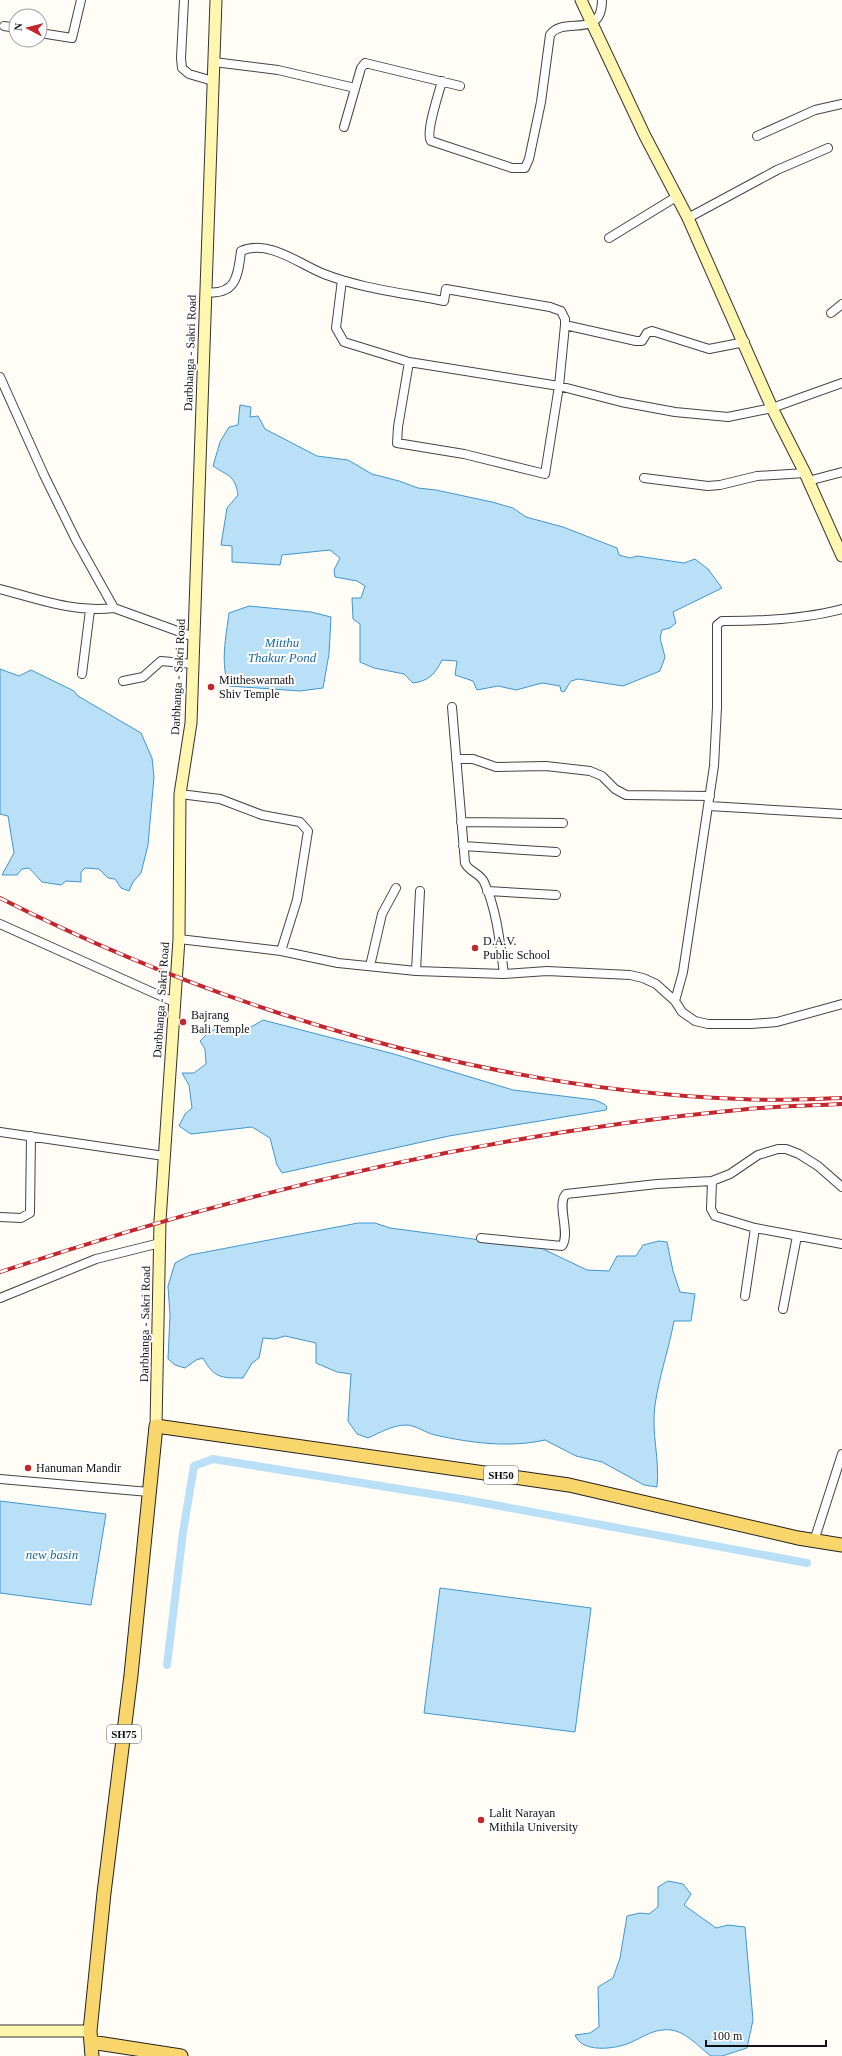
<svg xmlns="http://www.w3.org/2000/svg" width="842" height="2056" font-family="Georgia,serif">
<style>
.water{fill:#b9e0f7;stroke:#3f96cf}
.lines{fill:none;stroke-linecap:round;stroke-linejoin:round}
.canal{stroke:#b9e0f7;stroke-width:8}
.street-casing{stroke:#444;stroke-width:10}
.secondary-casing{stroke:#333;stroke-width:13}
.primary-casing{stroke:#222;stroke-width:15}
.street{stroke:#fff;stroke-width:8}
.secondary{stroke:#fff6b0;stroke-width:11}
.primary{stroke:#f9d66b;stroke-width:13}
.rail-casing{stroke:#c4262e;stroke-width:4}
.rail{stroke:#fff;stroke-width:2.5;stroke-dasharray:8;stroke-linecap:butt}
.poi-dot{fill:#c4262e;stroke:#fff;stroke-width:1.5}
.labels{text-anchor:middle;stroke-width:4;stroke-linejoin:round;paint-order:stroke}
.shield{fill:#fff;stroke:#585858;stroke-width:1}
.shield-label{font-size:11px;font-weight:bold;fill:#111}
.street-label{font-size:12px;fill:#111;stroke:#fff}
.poi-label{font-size:12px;fill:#111;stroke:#fff;text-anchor:start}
.water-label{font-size:13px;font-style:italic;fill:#1768a6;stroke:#fff}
</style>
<rect width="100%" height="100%" fill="#fffdf5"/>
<!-- water -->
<path class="water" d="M 240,405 L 251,407 L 250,417 L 258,416 L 265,429 L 317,456 L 348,460 L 372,474 L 399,481 L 418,488 L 436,490 L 492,502 L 513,508 L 526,517 L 563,527 L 617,548 L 619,555 L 630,558 L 637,556 L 684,563 L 695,559 L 708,569 L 722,588 L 673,612 L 676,623 L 670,628 L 662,630 L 660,638 L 665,657 L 660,671 L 623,686 L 578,679 L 571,681 L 564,692 L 561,691 L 560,686 L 542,683 L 516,690 L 498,686 L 477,690 L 473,681 L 455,675 L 457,661 L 442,660 C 435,674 429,681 413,683 L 404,674 L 374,668 L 360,662 L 360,624 L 353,619 L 352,598 L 361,598 L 365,586 L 357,581 L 335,577 L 334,570 L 340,558 L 330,550 L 282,555 L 280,565 L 232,562 L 232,546 L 221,545 L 227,508 L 238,495 C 235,475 228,476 213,466 L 220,442 L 229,427 L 238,425 Z
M 249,606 L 311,612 L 331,617 L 329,654 L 323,688 L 300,691 L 229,686 C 220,665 226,636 229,613 Z
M 0,669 L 19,676 L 31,670 L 74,691 L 78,696 L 141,733 L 152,758 L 154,777 L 148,845 L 141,873 L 133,882 L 129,891 L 121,888 L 115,879 L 108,878 L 99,869 L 85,868 L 81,872 L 81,882 L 66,881 L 61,885 L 42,882 L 29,868 L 22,869 L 17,875 L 2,875 L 14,853 L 8,816 L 0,814 Z
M 263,1020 L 394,1054 L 513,1090 L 595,1100 L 604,1104 L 607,1107 L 606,1110 L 449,1136 L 282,1173 L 277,1165 L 270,1138 L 252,1127 L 191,1134 L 179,1126 L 185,1114 L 192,1108 L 189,1085 L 182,1073 L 194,1073 L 206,1064 L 205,1049 L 200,1041 L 210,1031 L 223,1027 L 251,1027 Z
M 358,1223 L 375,1223 L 390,1228 L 541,1248 L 587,1270 L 609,1271 L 617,1256 L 636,1256 L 643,1245 L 659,1241 L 667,1242 L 673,1271 L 680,1292 L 695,1294 L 691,1321 L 674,1321 C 669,1348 659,1377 655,1405 C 651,1433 660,1459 657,1487 L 644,1485 L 602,1462 L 576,1456 L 545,1440 C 509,1448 471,1443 435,1435 C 426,1433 415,1425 406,1425 C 393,1425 379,1433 368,1438 L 357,1434 L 348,1421 L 351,1374 L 337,1372 L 316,1363 L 316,1343 L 285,1336 L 275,1339 L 263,1338 L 259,1358 L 252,1363 L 243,1378 C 221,1378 214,1378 203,1358 L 196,1360 L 185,1368 L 175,1365 L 168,1359 L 170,1315 L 168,1286 L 175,1263 L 190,1255 Z
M 0,1501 L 106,1514 L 91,1605 L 0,1593 Z
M 440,1588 L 591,1608 L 575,1732 L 424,1713 Z
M 668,1881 L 683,1884 L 691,1894 L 684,1905 L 716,1928 L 728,1925 L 745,1927 L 753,2020 L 747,2048 L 722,2056 L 711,2056 C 696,2045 683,2027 662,2030 C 650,2031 638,2040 627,2044 C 613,2049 582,2053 575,2035 L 590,2033 L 599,2027 L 598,1987 L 613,1978 L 620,1958 L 627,1916 L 640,1913 L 649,1914 L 658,1907 L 658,1887 Z"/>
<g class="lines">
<!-- canal -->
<path class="canal" d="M 167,1665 L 183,1532 L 194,1466 L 213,1459 L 462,1499 L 807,1563"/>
<defs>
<path id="street" d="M 184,0 L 181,58 L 182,68 L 189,74 L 213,81
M 4,26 L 16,28
M 40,33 L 72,38 L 81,0
M 214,62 L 278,70 L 355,88
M 442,81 C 439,93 425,133 431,141 L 512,168 L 525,168 L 529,159 L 541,102 L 550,35 C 563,15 602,41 602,0
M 344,127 L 361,68 L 365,63 L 460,86
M 757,136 L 815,110 L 842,104
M 688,218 L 777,170 L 828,148
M 609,238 L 676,197
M 342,280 L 336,328 L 344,342 L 409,362 L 559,386 L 621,402 L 675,412 L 728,417 L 772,408 L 842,383
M 205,292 C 236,296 238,276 241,251 C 269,239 299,264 324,274 C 363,289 404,293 444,301 L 446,289 L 550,307 L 561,311 L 565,319 L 565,325 L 636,341 L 642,341 L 647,333 L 652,331 L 709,349 L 745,342
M 831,313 L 842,304
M 409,362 L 398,427 L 397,443 L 464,454 L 545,474 L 559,386 L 565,325
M 0,377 L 44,475 L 76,540 L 114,608 L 194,637
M 644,478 L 708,486 L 720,485 L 757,476 L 805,473
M 808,481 L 842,472
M 0,589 C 38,599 75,613 114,608
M 82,674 L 90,610
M 123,681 L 143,677 L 161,661 L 193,664
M 452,707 L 465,863 C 469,872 480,873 484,882 C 497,910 500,943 504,974
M 456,759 L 473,759 L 496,767 L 546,766 L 590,771 L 602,776 L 615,789 L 626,795 L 710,796
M 180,794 L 220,799 L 262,815 L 300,822 L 308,831 L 297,900 L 281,951
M 709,806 L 842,814
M 461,822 L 563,823
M 463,846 L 556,852
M 487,891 L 556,895
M 0,924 L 174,1002
M 179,939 L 281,951 L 338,963 L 416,971 L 504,974 L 547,971 L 630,975 L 643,978 L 656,984 L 675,1001 L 682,1012 L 695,1021 L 708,1024 L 751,1024 L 777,1022 L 842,1004
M 370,966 L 382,914 L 396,888
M 416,971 L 420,891
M 675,1001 L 683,972 L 714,766 L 717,707 L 717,625 L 722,621 L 727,621 C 766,621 804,619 842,609
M 0,1132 L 164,1156
M 712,1181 L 711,1209 L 715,1216 L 755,1228 L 842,1244
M 0,1217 L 21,1218 L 30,1213 L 31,1136
M 481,1238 L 562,1246 C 571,1233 556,1204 566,1194 L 657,1184 L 712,1181 L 730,1174 L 758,1155 L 778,1149 L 786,1149 L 799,1154 L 818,1166 L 842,1187
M 745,1296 L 755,1228
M 0,1298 L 96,1259 L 160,1243
M 783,1309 L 797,1236
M 0,1479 L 149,1492
M 814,1541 L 842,1454"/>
<path id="secondary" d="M 581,0 L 645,136 L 688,218 L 772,408 L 805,473 L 842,556
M 156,1426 L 160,1221 L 179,939 L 180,794 L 191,723 L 216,0
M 0,2031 L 90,2031"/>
<path id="primary" d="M 91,2042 L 181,2056
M 92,2056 L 90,2031 L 104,1893 L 131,1675 L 156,1426 L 569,1485 L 798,1538 L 842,1545"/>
</defs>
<!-- street casing -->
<use href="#street" class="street-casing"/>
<!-- secondary casing -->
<use href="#secondary" class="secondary-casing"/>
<!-- primary casing -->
<use href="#primary" class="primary-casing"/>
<!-- street -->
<use href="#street" class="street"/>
<!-- secondary -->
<use href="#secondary" class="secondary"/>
<!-- primary -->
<use href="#primary" class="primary"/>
<defs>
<path id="rail" d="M 0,898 C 223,1011 490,1090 741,1099 C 775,1101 808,1099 842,1098
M 0,1272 C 240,1192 486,1134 738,1110 C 773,1106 807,1106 842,1104"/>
</defs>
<!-- rail casing -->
<use href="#rail" class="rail-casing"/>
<!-- rail -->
<use href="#rail" class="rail"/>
</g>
<!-- markers -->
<g class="poi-dot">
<circle cx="211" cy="687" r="4"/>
<circle cx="475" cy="948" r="4"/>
<circle cx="183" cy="1022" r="4"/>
<circle cx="28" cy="1468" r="4"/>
<circle cx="481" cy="1820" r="4"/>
</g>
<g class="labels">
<!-- shield labels -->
<g class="shield">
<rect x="484" y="1466" width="34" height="18" rx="3"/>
<rect x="107" y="1725" width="34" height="18" rx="3"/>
</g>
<g class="shield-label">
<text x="501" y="1479">SH50</text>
<text x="124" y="1738">SH75</text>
</g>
<!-- street labels -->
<g class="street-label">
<text transform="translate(190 353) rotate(-88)" y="4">Darbhanga - Sakri Road</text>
<text transform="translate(178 677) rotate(-87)" y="4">Darbhanga - Sakri Road</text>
<text transform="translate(161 1000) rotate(-86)" y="4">Darbhanga - Sakri Road</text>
<text transform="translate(145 1324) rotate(-89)" y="4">Darbhanga - Sakri Road</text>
</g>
<!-- poi labels -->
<g class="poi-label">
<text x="219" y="684">Mittheswarnath<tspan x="219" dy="14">Shiv Temple</tspan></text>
<text x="483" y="945">D.A.V.<tspan x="483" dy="14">Public School</tspan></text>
<text x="191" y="1019">Bajrang<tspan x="191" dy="14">Bali Temple</tspan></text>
<text x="36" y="1472">Hanuman Mandir</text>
<text x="489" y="1817">Lalit Narayan<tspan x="489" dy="14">Mithila University</tspan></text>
</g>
<!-- water labels -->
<g class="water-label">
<text x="282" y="647">Mitthu<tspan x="282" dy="15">Thakur Pond</tspan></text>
<text x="52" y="1559">new basin</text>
</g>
</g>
<!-- north arrow -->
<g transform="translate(28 28) rotate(277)"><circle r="19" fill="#ffffff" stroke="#a0a0a0"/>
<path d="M0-3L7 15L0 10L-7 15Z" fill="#c4262e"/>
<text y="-6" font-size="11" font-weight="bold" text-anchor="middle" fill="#111111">N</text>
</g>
<!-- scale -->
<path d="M706 2040v6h120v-6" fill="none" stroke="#111111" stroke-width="2"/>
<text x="712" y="2040" font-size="12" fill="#111111" stroke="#ffffff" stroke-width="3" paint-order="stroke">100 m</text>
</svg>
